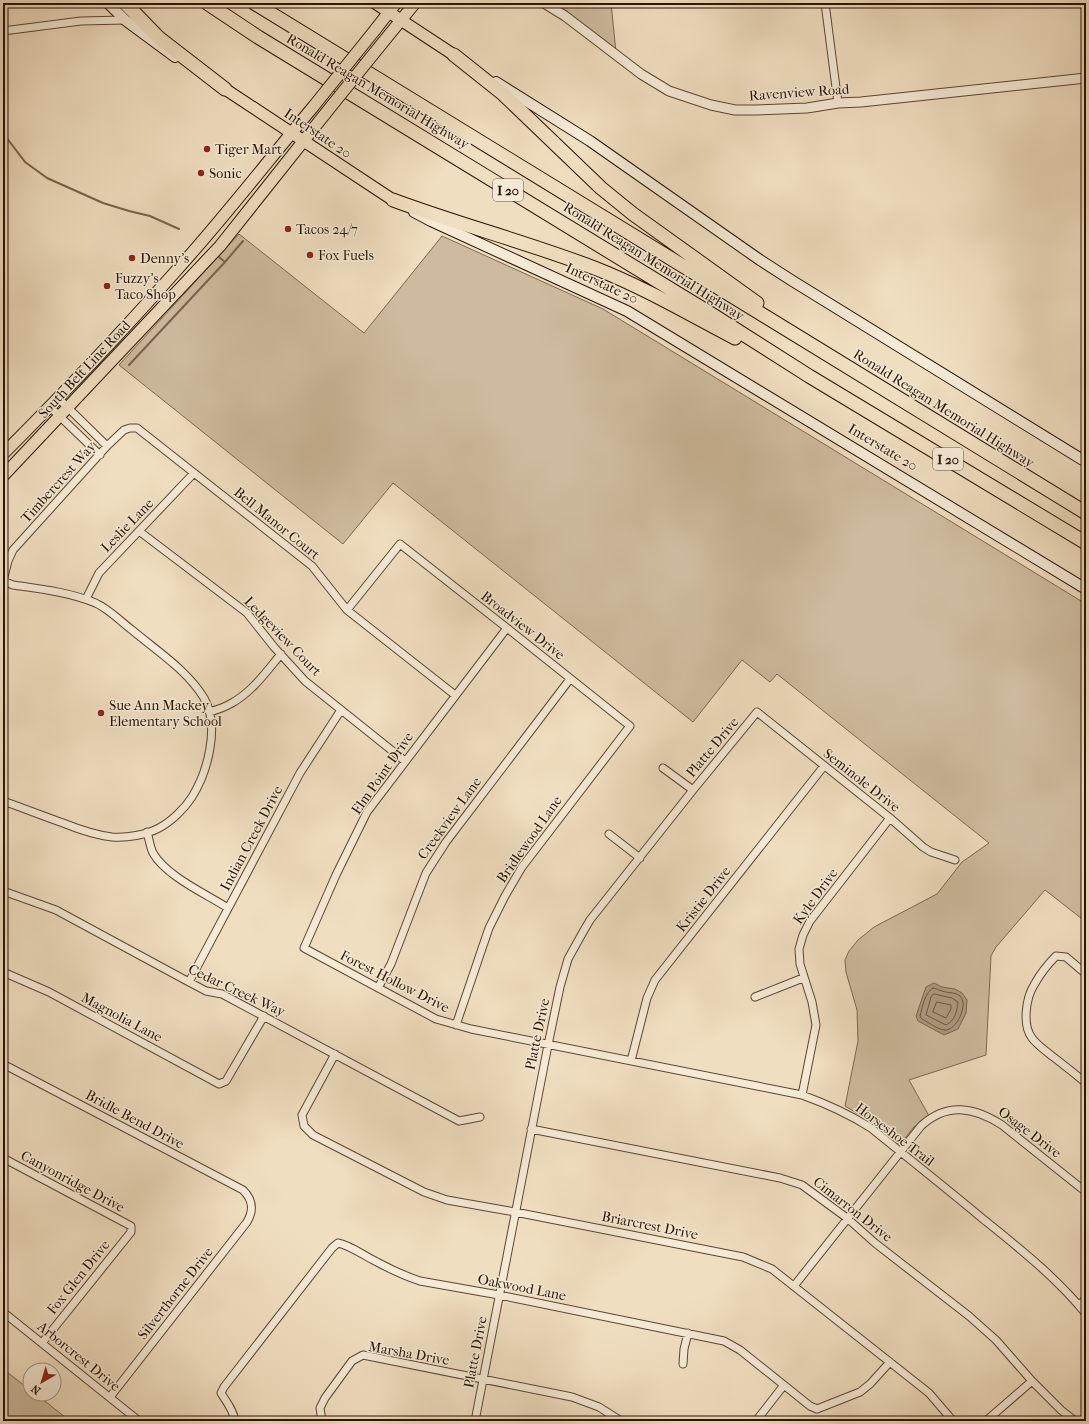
<svg xmlns="http://www.w3.org/2000/svg" width="1089" height="1424" font-family="'IM FELL French Canon',serif">
<style>
.green{fill:#cebb9f;stroke:#7c6650}
.water{fill:#ad997f;stroke:#79634c}
.lines{fill:none;stroke-linecap:round;stroke-linejoin:round}
.shore{stroke:#6c5640;stroke-width:1}
.stream{stroke:#79634c;stroke-width:2}
.minor-casing{stroke:#5c4530;stroke-width:9}
.tertiary-casing{stroke:#5c4530;stroke-width:11}
.secondary-casing{stroke:#2a1200;stroke-width:12}
.primary-casing{stroke:#2a1200;stroke-width:13}
.motorway-casing{stroke:#2a1200;stroke-width:15}
.minor{stroke:#f5ead6;stroke-width:7}
.tertiary{stroke:#f5ead6;stroke-width:9}
.secondary{stroke:#f5ead6;stroke-width:10}
.primary{stroke:#f0dec0;stroke-width:11}
.motorway{stroke:#f0dec0;stroke-width:13}
.primary-bridge-casing{stroke:#2a1200;stroke-width:13;stroke-linecap:butt}
.primary-bridge{stroke:#f0dec0;stroke-width:11}
.poi-dot{fill:#8f2418;stroke:#f5ead6;stroke-width:1.5}
.labels{text-anchor:middle;stroke-width:3;stroke-linejoin:round;paint-order:stroke}
.shield{fill:#f5ead6;stroke:#675340;stroke-width:1}
.shield-label{font-size:13px;font-weight:bold;fill:#2a1200}
.street-label{font-size:14px;fill:#2a1200;stroke:#f5ead6}
.poi-label{font-size:14px;fill:#2a1200;stroke:#f5ead6;text-anchor:start}
</style>
<rect width="100%" height="100%" fill="#f0dec0"/>
<filter id="stains"><feTurbulence type="fractalNoise" baseFrequency=".005" numOctaves="4"/><feColorMatrix values="0 0 0 0 .2 0 0 0 0 .09 0 0 0 0 .02 0 0 0 .5 -.17"/></filter>
<radialGradient id="worn" r=".72"><stop offset=".6" stop-color="#630" stop-opacity="0"/><stop offset="1" stop-color="#630" stop-opacity=".3"/></radialGradient>
<!-- green -->
<path class="green" d="M 544,3 L 611,3 L 616,52 Z
M 239,234 L 364,333 L 442,236 L 603,309 L 1086,604 L 1086,737 L 1082,743 L 1086,746 L 1086,922 L 1045,890 L 996,947 L 991,956 L 986,1055 L 909,1080 L 929,1116 L 914,1127 L 901,1143 L 895,1143 L 870,1121 L 845,1106 L 858,1041 L 857,1010 L 846,972 L 845,960 L 849,951 L 858,940 L 874,927 L 937,894 L 962,862 L 989,843 L 777,674 L 770,682 L 742,660 L 693,722 L 393,483 L 343,544 L 119,365 Z
M 3,1369 L 30,1390 L 30,1394 L 36,1394 L 70,1421 L 3,1421 Z"/>
<!-- water -->
<path class="water" d="M 934,983 L 942,987 L 955,989 L 962,993 L 967,1000 L 966,1013 L 958,1029 L 944,1035 L 918,1021 L 916,1016 L 926,987 Z"/>
<g class="lines">
<!-- shore -->
<path class="shore" d="M 933,988 C 936,988 938,990 942,991 C 947,993 955,992 960,996 C 969,1004 956,1032 944,1030 C 937,1029 928,1022 922,1019 L 920,1016 C 922,1008 925,992 933,988 Z
M 934,994 L 952,998 L 958,1002 C 957,1011 955,1021 946,1025 L 926,1015 L 931,997 Z
M 937,1002 L 951,1005 L 951,1009 L 946,1018 L 933,1012 Z"/>
<!-- stream -->
<path class="stream" d="M 3,133 L 25,162 L 47,178 L 103,203 L 129,211 L 150,216 L 179,229
M 219,257 L 225,262 L 243,241
M 129,365 L 225,262"/>
<defs>
<path id="minor" d="M 825,3 L 838,103
M 3,31 L 81,21 L 125,20
M 58,398 L 107,446
M 50,407 L 100,455
M 139,531 L 247,613 L 274,647 L 305,681 L 405,761
M 3,581 L 8,561 L 13,550 L 107,446 L 124,430 L 130,428 L 137,428 L 312,566 L 347,610 L 455,695
M 3,581 L 13,585 C 40,589 68,592 93,602 C 107,607 120,621 132,630 C 157,651 187,670 204,698 C 220,726 208,771 192,797 C 185,808 172,821 159,828 C 146,835 127,838 112,837 C 95,835 78,829 63,823 C 43,816 23,808 3,801
M 86,599 L 99,573 L 194,473
M 347,610 L 400,544 L 507,628 L 630,726 L 522,867 L 505,896 L 489,928 L 456,1025
M 507,628 L 367,812 L 336,875 L 304,948 L 436,1019 L 471,1029 L 802,1095 C 827,1104 849,1114 871,1128 C 908,1158 946,1188 983,1219 C 1019,1248 1057,1278 1086,1314
M 209,712 C 217,710 225,707 232,703 C 253,691 266,672 281,654
M 663,768 L 693,790
M 147,832 C 149,838 150,847 153,853 C 166,876 206,894 228,908
M 609,834 L 640,858
M 3,891 L 56,910 L 189,982 L 206,991 L 222,994 L 459,1121 L 480,1117
M 3,972 L 49,992 L 219,1084 L 226,1081 L 264,1016
M 1086,974 L 1066,957 L 1056,956 C 1048,964 1040,974 1034,985 C 1026,998 1022,1025 1032,1038 C 1037,1045 1045,1050 1052,1056 C 1064,1065 1075,1074 1086,1083
M 189,982 L 300,773 L 341,710
M 378,988 L 391,964 L 426,873 L 446,842 L 570,679
M 755,997 L 803,978
M 335,1054 L 302,1115 L 304,1126 L 313,1135 L 424,1192 L 447,1200 L 515,1212 L 743,1257 L 772,1269 L 929,1393 L 953,1421
M 631,1061 L 647,998 L 655,980 L 824,766
M 3,1064 L 243,1190 C 253,1200 254,1210 247,1222 L 110,1397
M 802,1095 L 816,1025 L 812,1002 L 800,964 L 799,949 L 803,935 L 810,921 L 890,818
M 531,1129 L 780,1178 L 802,1185 L 847,1218 L 875,1243 L 969,1316 L 996,1340 L 1032,1381 L 1061,1410 L 1075,1421
M 3,1158 L 131,1226 L 131,1232 L 42,1343
M 794,1286 L 921,1126 C 947,1102 974,1107 1002,1125 L 1086,1192
M 1079,1305 L 1086,1299
M 3,1312 L 139,1421
M 683,1364 L 684,1349 L 688,1333
M 235,1421 C 233,1409 227,1403 221,1393 L 224,1387 L 332,1248 L 338,1243 C 352,1246 364,1256 377,1262 C 390,1269 405,1276 420,1281 L 499,1295 L 724,1341 L 740,1350 L 810,1406 L 817,1409 L 860,1392 L 870,1384 L 890,1362
M 322,1421 L 320,1408 L 325,1398 L 352,1361 L 363,1355 L 572,1397 L 599,1407 L 621,1421
M 475,1421 L 548,1045 L 560,987 L 568,959 L 583,932 L 590,920 L 693,790 L 757,712 L 890,818 L 923,847 L 931,852 L 955,860
M 756,1421 L 784,1385
M 986,1421 L 1032,1381"/>
<path id="tertiary" d="M 544,3 L 565,16 L 641,74 L 669,91 L 711,105 L 735,110 L 756,110 L 807,108 L 838,103 L 861,102 L 1086,78"/>
<path id="secondary" d="M 108,3 L 125,20 L 175,57
M 496,82 L 590,141 L 760,260 L 791,280 L 1086,462
M 414,212 L 431,221 L 627,311 L 1086,589"/>
<path id="primary" d="M 375,3 L 454,55
M 375,30 L 396,3
M 371,57 L 415,3
M 225,89 L 393,200
M 3,454 C 62,395 120,334 175,272 C 223,219 267,162 313,107
M 3,476 L 220,246 L 325,114"/>
<path id="motorway" d="M 125,3 L 159,38 L 225,89
M 207,3 L 258,37 L 713,315 L 809,376 L 1086,543
M 254,3 L 1086,513
M 454,55 L 503,94 L 601,188 L 633,214 L 757,303
M 393,200 C 460,225 530,243 597,269 C 645,288 689,314 735,338"/>
</defs>
<!-- minor casing -->
<use href="#minor" class="minor-casing"/>
<!-- tertiary casing -->
<use href="#tertiary" class="tertiary-casing"/>
<!-- secondary casing -->
<use href="#secondary" class="secondary-casing"/>
<!-- primary casing -->
<use href="#primary" class="primary-casing"/>
<!-- motorway casing -->
<use href="#motorway" class="motorway-casing"/>
<!-- minor -->
<use href="#minor" class="minor"/>
<!-- tertiary -->
<use href="#tertiary" class="tertiary"/>
<!-- secondary -->
<use href="#secondary" class="secondary"/>
<!-- primary -->
<use href="#primary" class="primary"/>
<!-- motorway -->
<use href="#motorway" class="motorway"/>
<defs>
<path id="primary-bridge" d="M 313,107 L 375,30
M 325,114 L 371,57"/>
</defs>
<!-- primary-bridge casing -->
<use href="#primary-bridge" class="primary-bridge-casing"/>
<!-- primary-bridge -->
<use href="#primary-bridge" class="primary-bridge"/>
</g>
<!-- markers -->
<g class="poi-dot">
<circle cx="207" cy="149" r="4"/>
<circle cx="201" cy="173" r="4"/>
<circle cx="288" cy="229" r="4"/>
<circle cx="310" cy="255" r="4"/>
<circle cx="132" cy="258" r="4"/>
<circle cx="107" cy="286" r="4"/>
<circle cx="101" cy="713" r="4"/>
</g>
<g class="labels">
<!-- shield labels -->
<g class="shield">
<rect x="493" y="179" width="30" height="22" rx="3"/>
<rect x="933" y="448" width="30" height="22" rx="3"/>
</g>
<g class="shield-label">
<text x="508" y="195">I 20</text>
<text x="948" y="464">I 20</text>
</g>
<!-- street labels -->
<g class="street-label">
<text transform="translate(378 91) rotate(31)" y="5">Ronald Reagan Memorial Highway</text>
<text transform="translate(799 92) rotate(-4)" y="5">Ravenview Road</text>
<text transform="translate(318 133) rotate(34)" y="5">Interstate 20</text>
<text transform="translate(654 261) rotate(32)" y="5">Ronald Reagan Memorial Highway</text>
<text transform="translate(602 283) rotate(25)" y="5">Interstate 20</text>
<text transform="translate(84 369) rotate(-47)" y="5">South Belt Line Road</text>
<text transform="translate(944 408) rotate(32)" y="5">Ronald Reagan Memorial Highway</text>
<text transform="translate(883 447) rotate(31)" y="5">Interstate 20</text>
<text transform="translate(58 482) rotate(-48)" y="5">Timbercrest Way</text>
<text transform="translate(277 523) rotate(39)" y="5">Bell Manor Court</text>
<text transform="translate(127 525) rotate(-46)" y="5">Leslie Lane</text>
<text transform="translate(523 625) rotate(38)" y="5">Broadview Drive</text>
<text transform="translate(283 636) rotate(46)" y="5">Ledgeview Court</text>
<text transform="translate(712 747) rotate(-50)" y="5">Platte Drive</text>
<text transform="translate(382 773) rotate(-55)" y="5">Elm Point Drive</text>
<text transform="translate(862 780) rotate(38)" y="5">Seminole Drive</text>
<text transform="translate(449 818) rotate(-54)" y="5">Creekview Lane</text>
<text transform="translate(251 838) rotate(-62)" y="5">Indian Creek Drive</text>
<text transform="translate(529 839) rotate(-55)" y="5">Bridlewood Lane</text>
<text transform="translate(815 896) rotate(-54)" y="5">Kyle Drive</text>
<text transform="translate(703 899) rotate(-52)" y="5">Kristie Drive</text>
<text transform="translate(395 981) rotate(27)" y="5">Forest Hollow Drive</text>
<text transform="translate(237 990) rotate(25)" y="5">Cedar Creek Way</text>
<text transform="translate(122 1017) rotate(28)" y="5">Magnolia Lane</text>
<text transform="translate(537 1034) rotate(-78)" y="5">Platte Drive</text>
<text transform="translate(135 1119) rotate(28)" y="5">Bridle Bend Drive</text>
<text transform="translate(1030 1132) rotate(37)" y="5">Osage Drive</text>
<text transform="translate(895 1134) rotate(37)" y="5">Horseshoe Trail</text>
<text transform="translate(73 1181) rotate(28)" y="5">Canyonridge Drive</text>
<text transform="translate(853 1209) rotate(38)" y="5">Cimarron Drive</text>
<text transform="translate(650 1225) rotate(11)" y="5">Briarcrest Drive</text>
<text transform="translate(78 1277) rotate(-51)" y="5">Fox Glen Drive</text>
<text transform="translate(522 1287) rotate(11)" y="5">Oakwood Lane</text>
<text transform="translate(175 1293) rotate(-52)" y="5">Silverthorne Drive</text>
<text transform="translate(475 1352) rotate(-79)" y="5">Platte Drive</text>
<text transform="translate(409 1353) rotate(10)" y="5">Marsha Drive</text>
<text transform="translate(79 1356) rotate(39)" y="5">Arborcrest Drive</text>
</g>
<!-- poi labels -->
<g class="poi-label">
<text x="215" y="154">Tiger Mart</text>
<text x="209" y="178">Sonic</text>
<text x="296" y="234">Tacos 24/7</text>
<text x="318" y="260">Fox Fuels</text>
<text x="140" y="263">Denny's</text>
<text x="115" y="283">Fuzzy's<tspan x="115" dy="16">Taco Shop</tspan></text>
<text x="109" y="710">Sue Ann Mackey<tspan x="109" dy="16">Elementary School</tspan></text>
</g>
</g>
<!-- margin -->
<rect width="1089" height="1424" fill="none" stroke="#f0dec0" stroke-width="16"/>
<rect x="4" y="4" width="1081" height="1416" fill="none" stroke="#2a1200" stroke-width="2"/>
<rect x="8" y="8" width="1073" height="1408" fill="none" stroke="#2a1200"/>
<!-- north arrow -->
<g transform="translate(42 1382) rotate(218)"><circle r="19" fill="#f5ead6" stroke="#a49480"/>
<path d="M0-3L7 15L0 10L-7 15Z" fill="#8f2418"/>
<text y="-6" font-size="11" font-weight="bold" text-anchor="middle" fill="#2a1200">N</text>
</g>
<rect width="100%" height="100%" filter="url(#stains)"/>
<rect width="100%" height="100%" fill="url(#worn)"/>
</svg>
